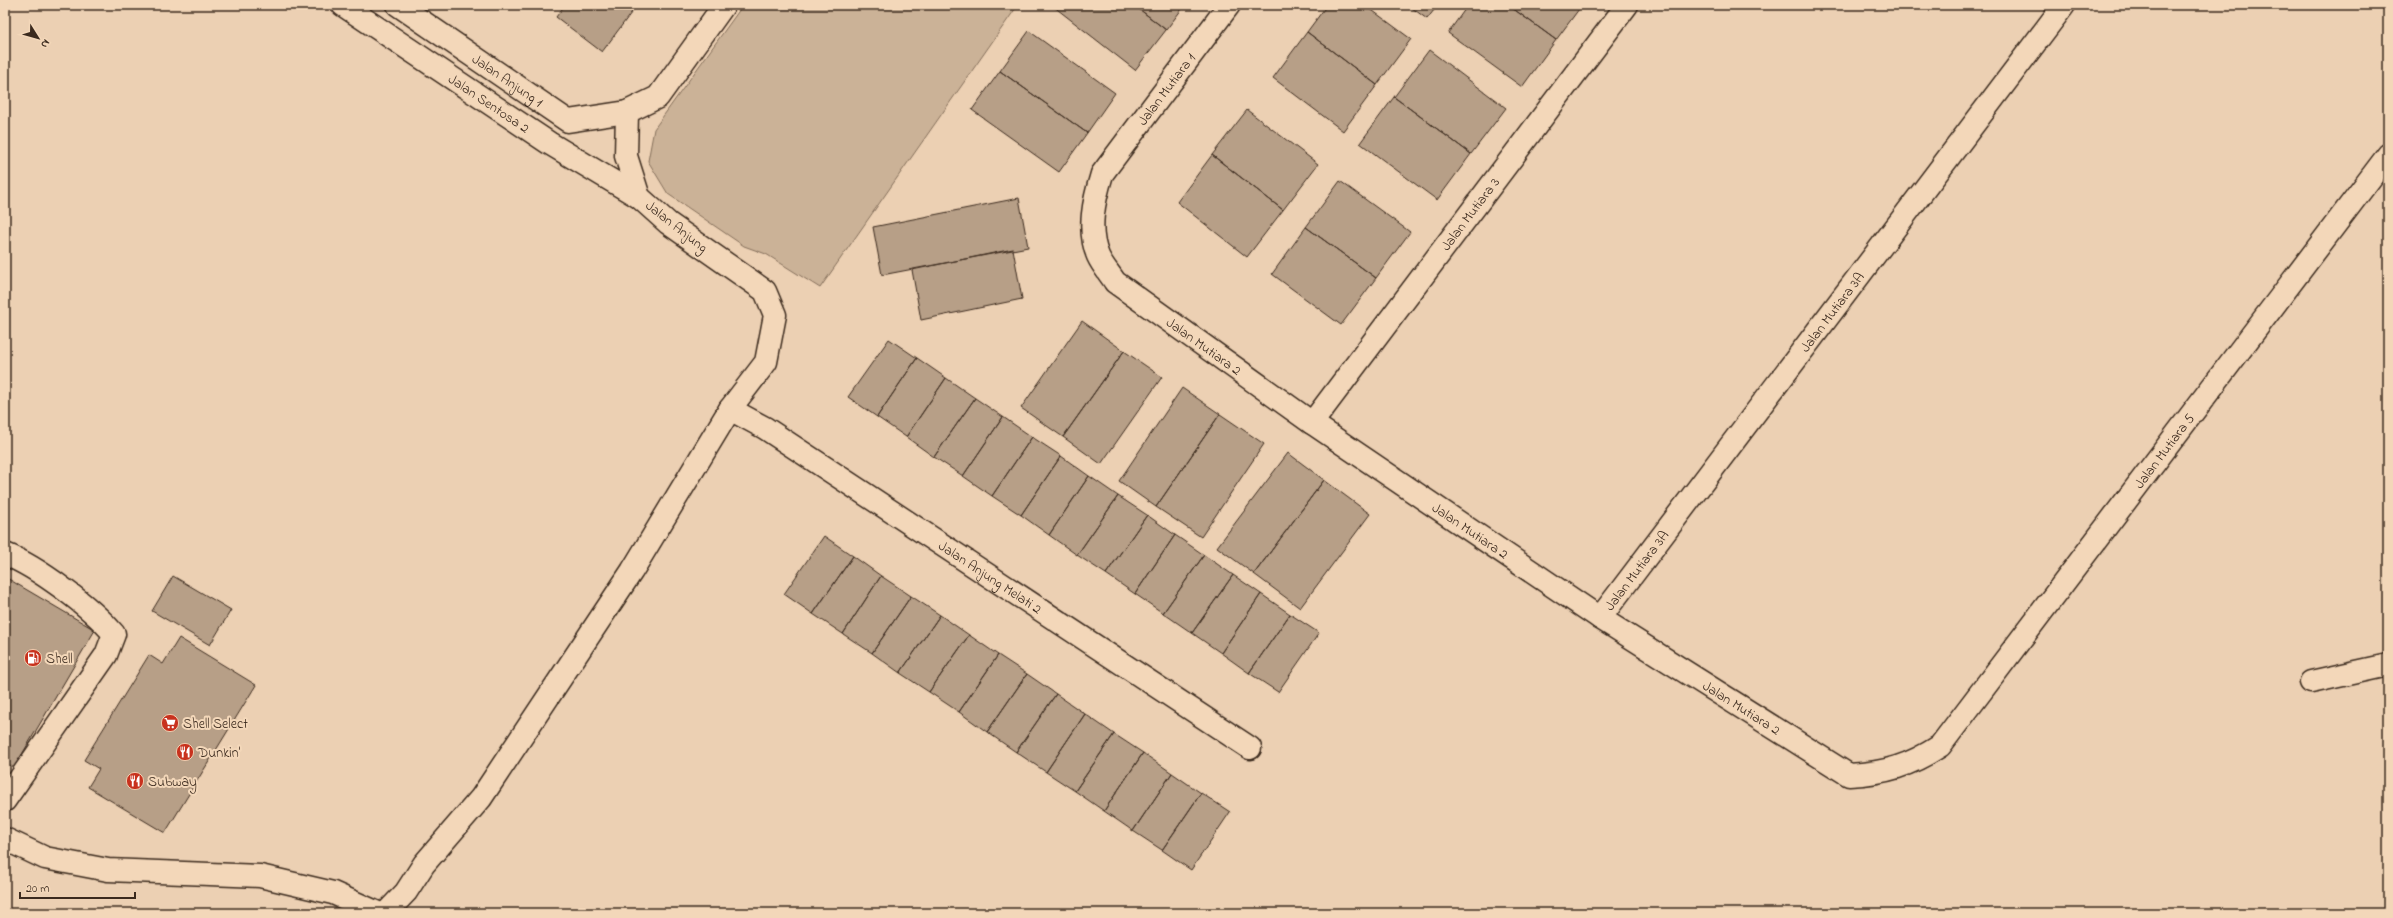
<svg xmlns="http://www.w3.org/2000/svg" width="2393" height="918" font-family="'Indie Flower',sans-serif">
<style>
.green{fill:#cbb297;stroke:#836e5a}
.building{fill:#b79f87;stroke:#3b2a1e}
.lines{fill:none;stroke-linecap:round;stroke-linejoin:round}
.minor-casing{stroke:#3b2a1e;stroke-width:25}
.highway-casing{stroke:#3b2a1e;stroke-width:25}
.minor{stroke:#f3d7b9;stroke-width:22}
.highway{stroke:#f3d7b9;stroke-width:22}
.labels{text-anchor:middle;stroke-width:4;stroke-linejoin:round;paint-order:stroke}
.street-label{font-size:14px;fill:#3b2a1e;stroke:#f3d7b9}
.poi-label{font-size:14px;fill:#3b2a1e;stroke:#f3d7b9;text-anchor:start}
</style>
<rect width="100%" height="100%" fill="#ecd0b3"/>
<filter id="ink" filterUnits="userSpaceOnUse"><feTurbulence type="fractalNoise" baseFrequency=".025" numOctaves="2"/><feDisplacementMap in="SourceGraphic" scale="8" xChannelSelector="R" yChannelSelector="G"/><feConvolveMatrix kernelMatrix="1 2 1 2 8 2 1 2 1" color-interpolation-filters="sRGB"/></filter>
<g filter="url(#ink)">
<!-- green -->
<path class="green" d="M 743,5 L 1018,5 L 820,288 L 766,254 L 744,246 L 668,194 L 648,161 L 654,129 Z"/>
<!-- building -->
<path class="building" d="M 565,5 L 637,5 L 602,52 L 556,17 Z
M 1134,5 L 1166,30 L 1135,70 L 1053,6 Z
M 1134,5 L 1185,5 L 1166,30 Z
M 1327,5 L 1365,5 L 1411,39 L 1377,85 L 1307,32 Z
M 1408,5 L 1438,5 L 1427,19 Z
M 1468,5 L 1508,5 L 1556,40 L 1522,87 L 1448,33 Z
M 1508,5 L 1582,5 L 1556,40 Z
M 1029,31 L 1115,93 L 1087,133 L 1000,71 Z
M 1307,32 L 1377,85 L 1343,131 L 1273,78 Z
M 1429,50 L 1506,108 L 1471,154 L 1394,97 Z
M 1000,71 L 1087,133 L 1059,172 L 972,110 Z
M 1394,97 L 1471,154 L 1437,200 L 1360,143 Z
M 1247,110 L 1318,164 L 1283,210 L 1212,155 Z
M 1212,155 L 1283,210 L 1247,257 L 1177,202 Z
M 1340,181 L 1410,232 L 1376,278 L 1306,227 Z
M 1019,198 L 1028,247 L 882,275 L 873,227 Z
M 1306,227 L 1376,278 L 1341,325 L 1272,274 Z
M 1013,249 L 1022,299 L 921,320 L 912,270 Z
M 1082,321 L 1124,351 L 1063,437 L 1021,408 Z
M 889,339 L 917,358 L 877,417 L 848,397 Z
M 1124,351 L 1162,377 L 1101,464 L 1063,437 Z
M 917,358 L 946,378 L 906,437 L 877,417 Z
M 946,378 L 975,398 L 934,457 L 906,437 Z
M 1182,388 L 1220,414 L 1156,507 L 1119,481 Z
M 975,398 L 1003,417 L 963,476 L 934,457 Z
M 1220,414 L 1264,444 L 1201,537 L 1156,507 Z
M 1003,417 L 1032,437 L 992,496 L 963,476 Z
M 1032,437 L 1061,456 L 1021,515 L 992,496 Z
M 1288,453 L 1324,480 L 1254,574 L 1217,547 Z
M 1061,456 L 1089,476 L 1049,535 L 1021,515 Z
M 1089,476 L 1118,496 L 1077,555 L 1049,535 Z
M 1324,480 L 1370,514 L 1300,608 L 1254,574 Z
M 1118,496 L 1147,515 L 1106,574 L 1077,555 Z
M 1147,515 L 1175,535 L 1135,594 L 1106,574 Z
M 1175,535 L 1204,555 L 1163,613 L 1135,594 Z
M 824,536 L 853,556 L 813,614 L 784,594 Z
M 1204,555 L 1233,575 L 1192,633 L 1163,613 Z
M 853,556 L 881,576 L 843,634 L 813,614 Z
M 1233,575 L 1261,594 L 1221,653 L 1192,633 Z
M 173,576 L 231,610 L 210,645 L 152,611 Z
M 881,576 L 911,596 L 872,653 L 843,634 Z
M 5,577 L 95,630 L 14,768 L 5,762 Z
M 1261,594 L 1290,614 L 1249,673 L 1221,653 Z
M 911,596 L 940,615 L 900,673 L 872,653 Z
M 1290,614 L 1319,633 L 1278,692 L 1249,673 Z
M 940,615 L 969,635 L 929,692 L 900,673 Z
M 969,635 L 998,655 L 959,712 L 929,692 Z
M 179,638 L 256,685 L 165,833 L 88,787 L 99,769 L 84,760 L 149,655 L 163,664 Z
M 998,655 L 1027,674 L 987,732 L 959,712 Z
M 1027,674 L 1056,694 L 1016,752 L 987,732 Z
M 1056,694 L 1085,714 L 1046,772 L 1016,752 Z
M 1085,714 L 1114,734 L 1075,791 L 1046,772 Z
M 1114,734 L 1143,753 L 1104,811 L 1075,791 Z
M 1143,753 L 1172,773 L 1133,831 L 1104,811 Z
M 1172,773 L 1201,793 L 1162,850 L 1133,831 Z
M 1201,793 L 1230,812 L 1191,870 L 1162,850 Z"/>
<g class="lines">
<defs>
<g id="minor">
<path id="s1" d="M 343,5 L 549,143 L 639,197"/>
<path id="s2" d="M 398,5 L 568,121 L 627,112 L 658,97 L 724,5"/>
<path id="s3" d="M 1229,5 L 1102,174 C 1094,200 1087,230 1098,256 C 1102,265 1110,274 1115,282 L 1312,423 L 1600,618 L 1849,775 C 1886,773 1909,766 1940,746 L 2388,155"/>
<path id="s4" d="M 730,409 L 765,428 L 1250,748"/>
<path id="s5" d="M 1312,423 L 1627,5"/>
<path d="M 5,554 C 38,567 91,607 114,634 L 106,655 L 5,800"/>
<path id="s6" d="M 1600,618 L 2064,5"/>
<path d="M 2311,682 L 2388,665"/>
<path d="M 386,913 L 406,892 L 424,864 L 481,798 L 632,571 L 730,409 L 766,362 L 775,315 L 765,291 L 668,223 L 639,197 L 626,156 L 627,112"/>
</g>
<path id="highway" d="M 5,839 L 45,858 L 108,870 L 260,876 L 333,893 L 378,913"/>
</defs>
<!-- minor casing -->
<use href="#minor" class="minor-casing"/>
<!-- highway casing -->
<use href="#highway" class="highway-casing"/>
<!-- minor -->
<use href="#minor" class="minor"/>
<!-- highway -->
<use href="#highway" class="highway"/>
</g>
</g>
<!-- icons -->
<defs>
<symbol id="fuel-disc" viewBox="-11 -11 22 22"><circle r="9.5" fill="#c8321e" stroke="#f3d7b9"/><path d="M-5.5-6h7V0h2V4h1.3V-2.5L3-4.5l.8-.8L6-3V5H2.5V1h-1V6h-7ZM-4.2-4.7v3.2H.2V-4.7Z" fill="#fff"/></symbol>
<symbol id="supermarket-disc" viewBox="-11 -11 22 22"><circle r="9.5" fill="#c8321e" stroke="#f3d7b9"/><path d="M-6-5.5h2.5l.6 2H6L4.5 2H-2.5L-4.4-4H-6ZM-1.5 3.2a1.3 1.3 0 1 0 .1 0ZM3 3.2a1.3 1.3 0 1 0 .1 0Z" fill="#fff"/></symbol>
<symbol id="restaurant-disc" viewBox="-11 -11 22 22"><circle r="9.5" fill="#c8321e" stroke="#f3d7b9"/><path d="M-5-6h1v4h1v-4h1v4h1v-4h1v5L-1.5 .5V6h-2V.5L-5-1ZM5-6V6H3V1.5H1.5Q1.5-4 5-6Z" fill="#fff"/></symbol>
</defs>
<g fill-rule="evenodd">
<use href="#fuel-disc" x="23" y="648" width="20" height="20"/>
<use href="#supermarket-disc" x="160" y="713" width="20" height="20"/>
<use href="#restaurant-disc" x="175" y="742" width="20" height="20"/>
<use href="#restaurant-disc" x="125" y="771" width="20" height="20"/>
</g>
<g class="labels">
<!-- street labels -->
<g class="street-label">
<text dy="5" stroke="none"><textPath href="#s2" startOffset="133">Jalan Anjung 1</textPath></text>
<text transform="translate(1166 89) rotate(-53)" y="5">Jalan Mutiara 1</text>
<text dy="5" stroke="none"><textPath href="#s1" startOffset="176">Jalan Sentosa 2</textPath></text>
<text dy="5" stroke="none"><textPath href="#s5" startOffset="262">Jalan Mutiara 3</textPath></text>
<text transform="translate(677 226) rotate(38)" y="5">Jalan Anjung</text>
<text dy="5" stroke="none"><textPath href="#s6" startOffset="384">Jalan Mutiara 3A</textPath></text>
<text dy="5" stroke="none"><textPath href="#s3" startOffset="436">Jalan Mutiara 2</textPath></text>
<text dy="5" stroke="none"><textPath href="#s3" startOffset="1678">Jalan Mutiara 5</textPath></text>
<text dy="5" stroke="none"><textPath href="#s3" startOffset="760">Jalan Mutiara 2</textPath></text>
<text dy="5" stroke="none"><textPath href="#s6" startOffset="60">Jalan Mutiara 3A</textPath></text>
<text dy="5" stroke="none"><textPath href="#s4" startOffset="310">Jalan Anjung Melati 2</textPath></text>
<text dy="5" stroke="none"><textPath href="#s3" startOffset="1084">Jalan Mutiara 2</textPath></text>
</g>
<!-- poi labels -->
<g class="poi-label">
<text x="46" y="663">Shell</text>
<text x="183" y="728">Shell Select</text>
<text x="198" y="757">Dunkin'</text>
<text x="148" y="786">Subway</text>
</g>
</g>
<!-- margin -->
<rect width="2393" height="918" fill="none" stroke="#f3d7b9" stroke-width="20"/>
<rect x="10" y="10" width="2373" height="898" fill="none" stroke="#3b2a1e" stroke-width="1.5" filter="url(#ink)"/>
<!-- north arrow -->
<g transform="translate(38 38) rotate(127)" stroke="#f3d7b9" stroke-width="3" paint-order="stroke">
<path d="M0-3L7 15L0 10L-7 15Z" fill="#3b2a1e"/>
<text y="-6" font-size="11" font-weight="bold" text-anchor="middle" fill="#3b2a1e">N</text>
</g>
<!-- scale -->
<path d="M20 892v6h115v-6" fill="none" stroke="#3b2a1e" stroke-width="2"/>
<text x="26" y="892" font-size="12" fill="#3b2a1e" stroke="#f3d7b9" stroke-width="3" paint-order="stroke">20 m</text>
</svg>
